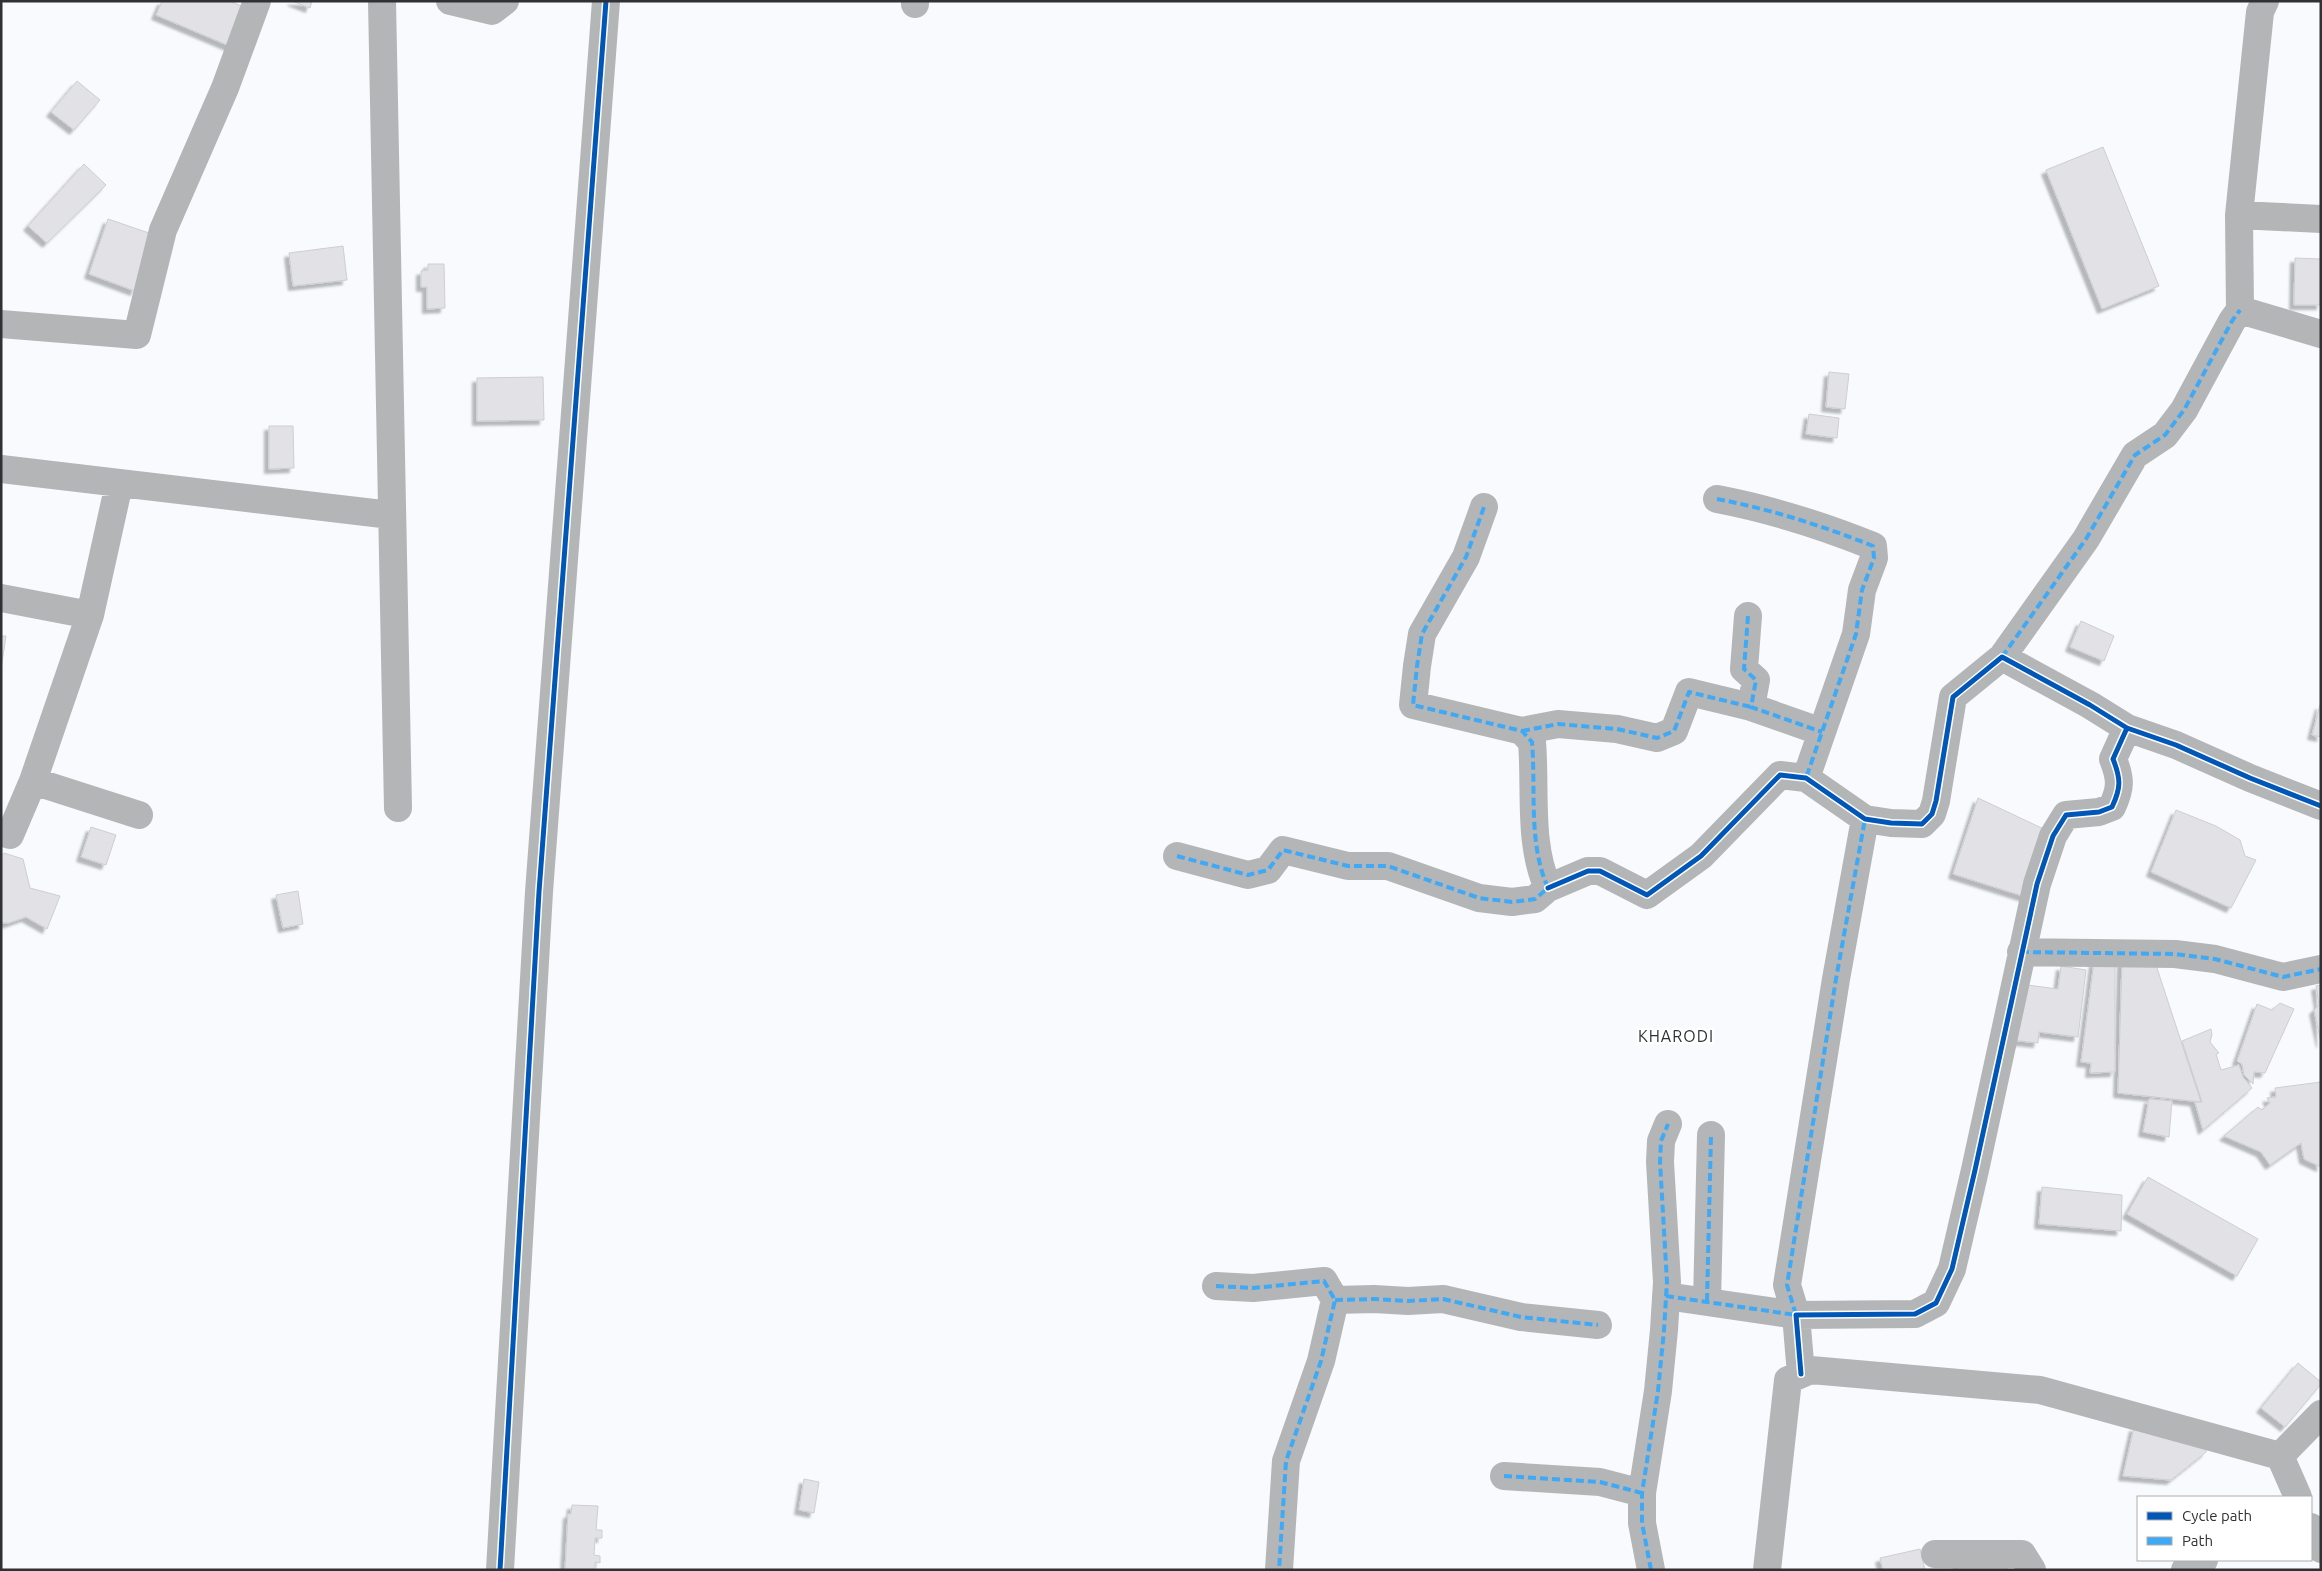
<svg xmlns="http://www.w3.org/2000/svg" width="2322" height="1571" font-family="Ubuntu,sans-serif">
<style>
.building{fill:#e2e2e6;stroke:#cdced1;filter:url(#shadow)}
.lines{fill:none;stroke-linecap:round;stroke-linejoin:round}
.minor{stroke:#b4b5b6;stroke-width:28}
.quiet{stroke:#3fa9f5;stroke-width:4;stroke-dasharray:8 4;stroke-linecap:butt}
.cycleway-casing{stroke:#fff;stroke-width:8}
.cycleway{stroke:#0057b8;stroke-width:5}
.labels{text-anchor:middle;stroke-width:5;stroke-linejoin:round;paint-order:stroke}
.neighbourhood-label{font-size:16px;letter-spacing:1px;fill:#2f3134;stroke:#fff}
</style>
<defs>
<filter id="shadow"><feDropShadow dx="-4.5" dy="4.5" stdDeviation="1" flood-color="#0004"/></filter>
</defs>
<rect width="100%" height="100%" fill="#f8fafd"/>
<!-- building -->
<path class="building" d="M 162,1 L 230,1 L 248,9 L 232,47 L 156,15 Z
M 292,1 L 312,1 L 310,8 Z
M 77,81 L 100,100 L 74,130 L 51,112 Z
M 2103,147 L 2159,286 L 2102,309 L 2046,170 Z
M 84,164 L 106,185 L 47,243 L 28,226 Z
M 108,219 L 155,235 L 135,291 L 89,274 Z
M 343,246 L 347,280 L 293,286 L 289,253 Z
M 2295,258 L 2321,259 L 2321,305 L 2294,305 Z
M 428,264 L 444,264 L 445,308 L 427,309 L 427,287 L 421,287 L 421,271 L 428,270 Z
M 1829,372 L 1849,374 L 1845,409 L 1826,407 Z
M 543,377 L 544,420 L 477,421 L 477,378 Z
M 1809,414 L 1839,418 L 1837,438 L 1806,434 Z
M 269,426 L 293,426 L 294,468 L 269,469 Z
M 2081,621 L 2114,636 L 2104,661 L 2070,647 Z
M 1,636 L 6,636 L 1,669 Z
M 2320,705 L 2321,705 L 2321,737 L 2312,735 Z
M 1978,798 L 2050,832 L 2029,898 L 1953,874 Z
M 2176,810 L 2216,826 L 2240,840 L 2245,856 L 2256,860 L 2231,908 L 2151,872 Z
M 91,827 L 116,835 L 106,865 L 81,857 Z
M 4,853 L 23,859 L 30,888 L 60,896 L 47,929 L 26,917 L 9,923 L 1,923 L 1,856 Z
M 298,891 L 303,924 L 283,928 L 276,895 Z
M 2094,962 L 2115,962 L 2115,1072 L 2090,1073 L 2091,1063 L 2081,1062 Z
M 2122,962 L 2155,962 L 2201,1102 L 2118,1093 Z
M 2061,966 L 2086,970 L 2078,1037 L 2039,1032 L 2038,1043 L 2011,1040 L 2027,985 L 2058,989 Z
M 2321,985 L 2321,1043 L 2314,1010 L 2319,1005 L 2316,986 Z
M 2280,1003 L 2294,1009 L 2265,1073 L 2254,1072 L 2253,1084 L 2244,1075 L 2242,1064 L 2237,1061 L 2257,1004 L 2272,1010 Z
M 2211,1029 L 2212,1035 L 2210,1042 L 2219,1053 L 2216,1054 L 2221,1070 L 2239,1065 L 2243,1077 L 2252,1088 L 2203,1130 L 2195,1102 L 2202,1102 L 2182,1041 Z
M 2321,1082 L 2321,1167 L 2304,1159 L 2301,1143 L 2270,1165 L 2261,1152 L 2224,1136 L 2258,1107 L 2262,1110 L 2270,1103 L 2267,1098 L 2276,1097 L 2275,1088 Z
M 2149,1099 L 2172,1101 L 2169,1137 L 2143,1132 Z
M 2148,1177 L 2258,1239 L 2237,1276 L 2127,1214 Z
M 2042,1187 L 2122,1195 L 2121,1231 L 2039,1224 Z
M 2298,1363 L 2321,1382 L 2321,1384 L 2285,1427 L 2261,1408 Z
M 2134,1427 L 2207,1444 L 2206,1452 L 2171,1480 L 2123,1476 Z
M 804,1479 L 819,1482 L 814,1513 L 799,1510 Z
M 572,1505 L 598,1506 L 596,1530 L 602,1530 L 602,1538 L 595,1538 L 594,1555 L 600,1556 L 600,1563 L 595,1562 L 595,1570 L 565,1570 L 568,1514 L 571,1514 Z
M 1920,1549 L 1925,1570 L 1883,1570 L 1880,1558 Z
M 2005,1556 L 2008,1570 L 1949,1570 Z"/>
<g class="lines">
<!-- minor -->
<path class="minor" d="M 382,1 L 398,808
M 450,1 L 492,11 L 505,1
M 2265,1 L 2260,12 L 2239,215 L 2240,310 L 2321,334
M 915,4 L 915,1
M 2239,215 L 2321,219
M 1,324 L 137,335 L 163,230 L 225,88 L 257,1
M 1,469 L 391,515
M 1717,499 C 1770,509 1823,526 1873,546 L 1874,558 L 1862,590 L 1856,634 L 1806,778
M 1,598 L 90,615
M 1748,616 L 1744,669 L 1756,680 L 1751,707 L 1822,732
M 2002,657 L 2086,539 L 2135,455 L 2165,435 L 2184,410 L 2232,321 L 2240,310
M 1522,731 L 1558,724 L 1617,729 L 1657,738 L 1674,731 L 1689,692 L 1751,707
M 33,781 L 139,815
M 1,832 L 10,835 L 33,781 L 90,615 L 119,484
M 1177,856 L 1248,875 L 1268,870 L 1283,850 L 1348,866 L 1388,866 L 1479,898 L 1512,902 L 1535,899 L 1548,888 C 1528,843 1536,791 1532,742 L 1522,731 L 1413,705 L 1417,666 L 1422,634 L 1466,557 L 1484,507
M 1548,888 L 1588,871 L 1600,871 L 1647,895 L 1701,856 L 1780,775 L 1806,778 L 1865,819 L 1891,823 L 1922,824 L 1932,814 L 1936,801 L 1953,697 L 2002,657 L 2090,705 L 2127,728 L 2176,745 L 2250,778 L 2321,806
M 2021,952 L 2175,954 L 2215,959 L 2283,977 L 2321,969
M 1216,1286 L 1253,1288 L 1324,1281 L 1335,1300 L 1321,1361 L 1286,1461 L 1279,1570
M 1666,1296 L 1796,1315 L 1787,1285 L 1836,979 L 1865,819
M 1335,1300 L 1374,1299 L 1408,1301 L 1443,1299 L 1521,1317 L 1598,1325
M 1707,1301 L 1711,1135
M 1801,1374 L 1796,1315 L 1915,1314 L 1936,1303 L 1952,1269 L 1975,1170 L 2037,884 L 2053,836 L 2066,815 L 2099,812 L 2112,807 C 2121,788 2121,779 2113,759 L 2127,728
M 2280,1456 L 2298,1497
M 1504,1476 L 1600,1482 L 1642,1493
M 2311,1527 L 2321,1549
M 1935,1554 L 2022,1554 L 2032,1570
M 500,1570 L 539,892 L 606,1
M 1651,1570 L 1642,1523 L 1642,1493 L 1658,1391 L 1664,1330 L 1667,1282 L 1660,1162 L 1661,1141 L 1668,1124
M 1767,1570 L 1788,1380 L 1811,1370 L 2040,1390 L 2280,1456 L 2321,1414
M 2185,1570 L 2204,1560"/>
<!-- quiet -->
<path class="quiet" d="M 1717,499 C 1770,509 1823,526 1873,546 L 1874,558 L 1862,590 L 1856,634 L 1806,778
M 1748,616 L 1744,669 L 1756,680 L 1751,707 L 1822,732
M 2002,657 L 2086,539 L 2135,455 L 2165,435 L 2184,410 L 2232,321 L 2240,310
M 1522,731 L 1558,724 L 1617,729 L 1657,738 L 1674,731 L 1689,692 L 1751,707
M 1177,856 L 1248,875 L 1268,870 L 1283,850 L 1348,866 L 1388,866 L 1479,898 L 1512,902 L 1535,899 L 1548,888 C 1528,843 1536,791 1532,742 L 1522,731 L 1413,705 L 1417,666 L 1422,634 L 1466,557 L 1484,507
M 2021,952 L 2175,954 L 2215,959 L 2283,977 L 2321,969
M 1216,1286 L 1253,1288 L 1324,1281 L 1335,1300 L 1321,1361 L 1286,1461 L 1279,1570
M 1666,1296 L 1796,1315 L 1787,1285 L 1836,979 L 1865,819
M 1335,1300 L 1374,1299 L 1408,1301 L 1443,1299 L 1521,1317 L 1598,1325
M 1707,1301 L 1711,1135
M 1504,1476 L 1600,1482 L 1642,1493
M 1651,1570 L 1642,1523 L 1642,1493 L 1658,1391 L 1664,1330 L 1667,1282 L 1660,1162 L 1661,1141 L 1668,1124"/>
<defs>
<path id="cycleway" d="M 1548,888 L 1588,871 L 1600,871 L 1647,895 L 1701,856 L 1780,775 L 1806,778 L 1865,819 L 1891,823 L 1922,824 L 1932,814 L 1936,801 L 1953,697 L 2002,657 L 2090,705 L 2127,728 L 2176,745 L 2250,778 L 2321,806
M 1801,1374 L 1796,1315 L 1915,1314 L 1936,1303 L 1952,1269 L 1975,1170 L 2037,884 L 2053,836 L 2066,815 L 2099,812 L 2112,807 C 2121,788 2121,779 2113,759 L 2127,728
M 500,1570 L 539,892 L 606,1"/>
</defs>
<!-- cycleway casing -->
<use href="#cycleway" class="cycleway-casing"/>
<!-- cycleway -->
<use href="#cycleway" class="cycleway"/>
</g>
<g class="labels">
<!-- neighbourhood labels -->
<g class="neighbourhood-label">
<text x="1676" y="1042">KHARODI</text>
</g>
</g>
<!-- border -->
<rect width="2322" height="1571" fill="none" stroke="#2f3134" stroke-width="5"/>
<!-- legend -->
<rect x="2137" y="1496" width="175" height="65" fill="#ffffff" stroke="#acadae"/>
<rect x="2147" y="1512" width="25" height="8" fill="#0057b8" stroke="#acadae"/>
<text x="2182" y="1521" font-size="15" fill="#2f3134">Cycle path</text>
<rect x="2147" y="1537" width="25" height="8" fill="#3fa9f5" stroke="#acadae"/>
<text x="2182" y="1546" font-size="15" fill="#2f3134">Path</text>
</svg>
